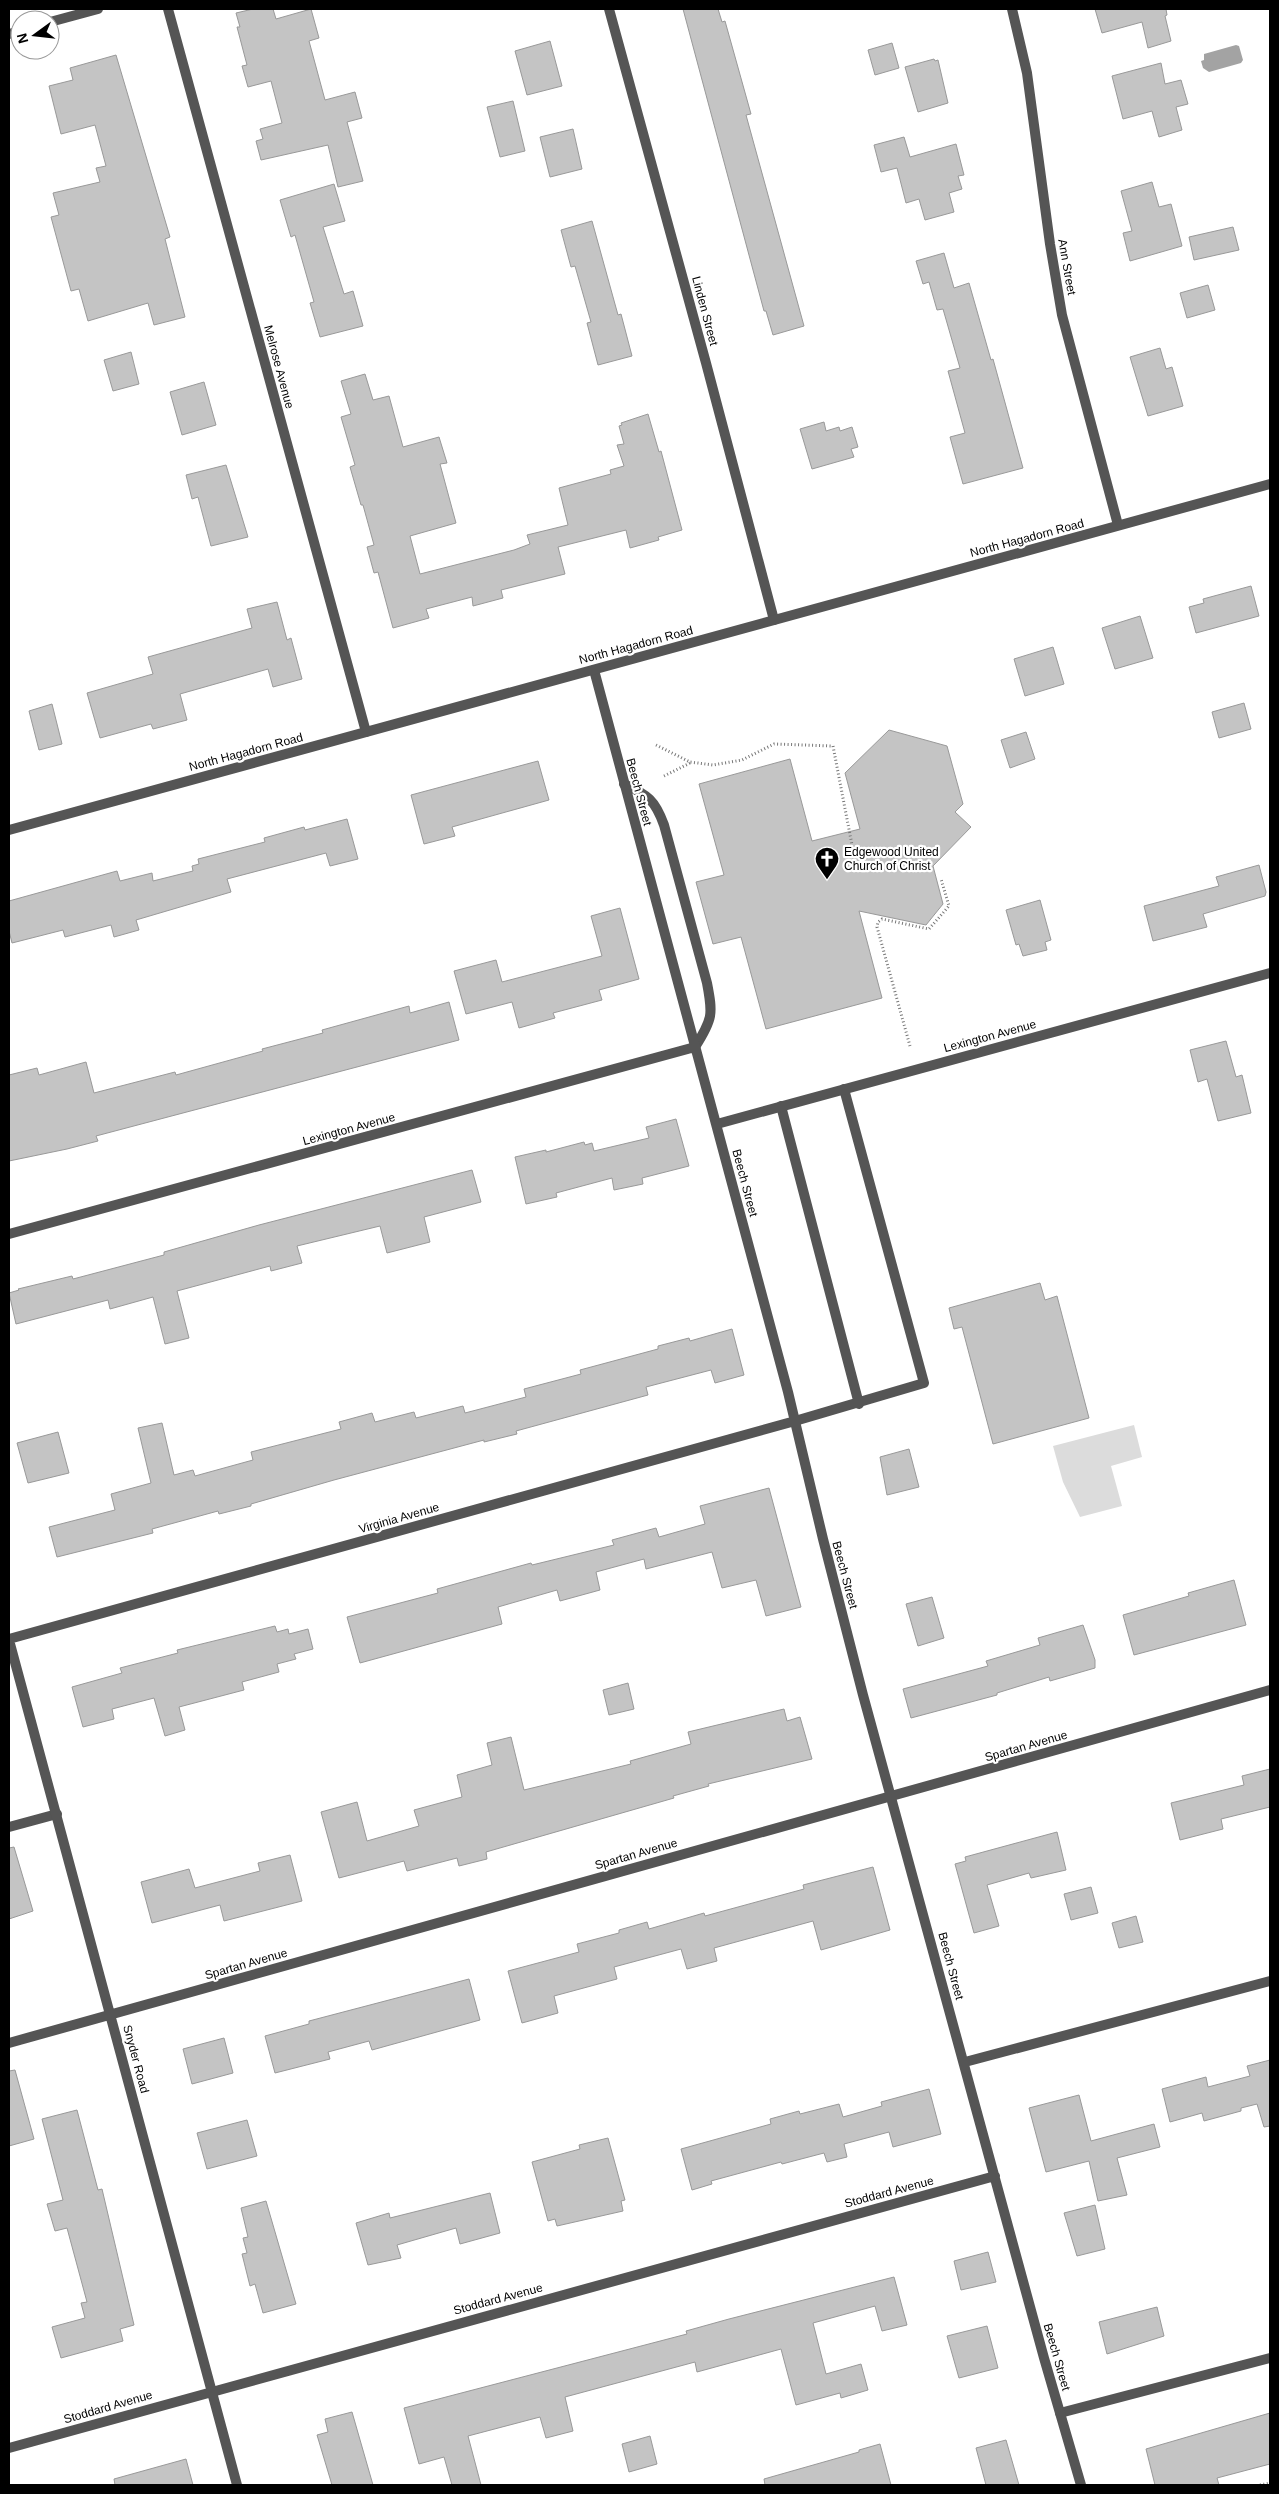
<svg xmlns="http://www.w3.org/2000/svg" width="1279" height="2494" font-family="Arial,sans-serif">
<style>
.green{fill:#dcdcdc}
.water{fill:#a3a3a3}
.building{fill:#c4c4c4;stroke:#999}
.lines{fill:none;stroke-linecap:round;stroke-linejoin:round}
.path{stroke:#777;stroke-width:3;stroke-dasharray:1 2.5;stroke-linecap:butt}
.service{stroke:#555;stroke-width:10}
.minor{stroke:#555;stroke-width:10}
.tertiary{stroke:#555;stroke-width:10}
.labels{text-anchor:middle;stroke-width:4.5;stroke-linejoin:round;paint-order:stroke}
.street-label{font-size:12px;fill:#000;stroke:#fff}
.poi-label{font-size:12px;fill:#000;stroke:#fff;text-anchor:start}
</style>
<rect width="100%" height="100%" fill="#fff"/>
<!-- green -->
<path class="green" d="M 1134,1425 L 1142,1457 L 1111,1466 L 1122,1506 L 1080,1517 L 1063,1482 L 1053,1446 Z"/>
<!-- water -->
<path class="water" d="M 1236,45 L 1239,46 L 1243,60 L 1241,63 L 1209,72 L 1203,68 L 1201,61 L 1204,60 L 1204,54 Z"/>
<!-- building -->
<path class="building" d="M 253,9 L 273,9 L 276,19 L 311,9 L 319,38 L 309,41 L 325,100 L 355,92 L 362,118 L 347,122 L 363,181 L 338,187 L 328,145 L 261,160 L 256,141 L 263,139 L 260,129 L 282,123 L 271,81 L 248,87 L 242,66 L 247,65 L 237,27 L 240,27 L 236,13 Z
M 683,9 L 718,9 L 722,22 L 725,21 L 751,114 L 746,115 L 804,326 L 773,335 L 766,311 L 764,311 Z
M 1095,9 L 1166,9 L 1167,15 L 1165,16 L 1171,41 L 1148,48 L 1142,22 L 1102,33 Z
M 550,41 L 562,86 L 527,95 L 515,51 Z
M 892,43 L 899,68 L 875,75 L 868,50 Z
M 116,55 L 170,237 L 165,239 L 185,317 L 154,325 L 148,303 L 88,321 L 79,289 L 71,291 L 51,217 L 59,215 L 53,193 L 100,182 L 96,168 L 106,166 L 95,125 L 61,134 L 49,86 L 73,80 L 70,68 Z
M 934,59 L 935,61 L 938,60 L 948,103 L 918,112 L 905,67 Z
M 1161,63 L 1165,84 L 1181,80 L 1188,104 L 1176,107 L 1182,130 L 1159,137 L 1152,111 L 1123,119 L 1112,76 Z
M 513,101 L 525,151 L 500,157 L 487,107 Z
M 573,129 L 582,169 L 550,177 L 540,137 Z
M 904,137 L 910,157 L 956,144 L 964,175 L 958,176 L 962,189 L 949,193 L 954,212 L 925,220 L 919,199 L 906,203 L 897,168 L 881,172 L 874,145 Z
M 1152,182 L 1159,207 L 1171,204 L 1182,246 L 1130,261 L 1123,233 L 1132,231 L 1121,191 Z
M 334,184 L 345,221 L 323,227 L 344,294 L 353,291 L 363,326 L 320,337 L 310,303 L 314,302 L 295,235 L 291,237 L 280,200 Z
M 592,221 L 618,315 L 621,314 L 632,356 L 598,365 L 587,323 L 591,322 L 575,266 L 571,267 L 561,230 Z
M 1233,227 L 1239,250 L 1194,260 L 1189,237 Z
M 944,253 L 954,288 L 969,283 L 991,360 L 993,359 L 1023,468 L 963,484 L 950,437 L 965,433 L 948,371 L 960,368 L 943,309 L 937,310 L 929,282 L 923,284 L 916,261 Z
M 1208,285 L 1215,310 L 1187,318 L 1180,293 Z
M 1160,348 L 1166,369 L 1172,367 L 1183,406 L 1148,416 L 1130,357 Z
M 131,352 L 139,384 L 113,391 L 104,360 Z
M 365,374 L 373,400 L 389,396 L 403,447 L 439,437 L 447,463 L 440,464 L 456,523 L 410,536 L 420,574 L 514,550 L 530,544 L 527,535 L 568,525 L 559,488 L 611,474 L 610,470 L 624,466 L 617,445 L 624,444 L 619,426 L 622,425 L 621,423 L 648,414 L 659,452 L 661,451 L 682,530 L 658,537 L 659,540 L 630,548 L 626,530 L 558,547 L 565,574 L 501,590 L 503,598 L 473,606 L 472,597 L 426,609 L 429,618 L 393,628 L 378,572 L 374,573 L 367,547 L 374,545 L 363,505 L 361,505 L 350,467 L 355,465 L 341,417 L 351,414 L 341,381 Z
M 204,382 L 216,425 L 182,435 L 170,392 Z
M 824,422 L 826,431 L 839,427 L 840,431 L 852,427 L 858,447 L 851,449 L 854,457 L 812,469 L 800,429 Z
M 226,465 L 248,537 L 211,546 L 198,497 L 192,499 L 186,475 Z
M 1251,586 L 1259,616 L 1196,633 L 1189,607 L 1204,603 L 1203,599 Z
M 277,602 L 287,640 L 291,638 L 302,679 L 273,687 L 268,669 L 180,694 L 187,720 L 153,729 L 151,724 L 100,738 L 87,693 L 153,674 L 148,657 L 252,628 L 247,609 Z
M 1140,616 L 1153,658 L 1115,669 L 1102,628 Z
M 1053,647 L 1064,684 L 1025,696 L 1014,659 Z
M 1244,703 L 1251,729 L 1219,738 L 1212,712 Z
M 52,704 L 62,744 L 39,750 L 29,711 Z
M 889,730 L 947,746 L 963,804 L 955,812 L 971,827 L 933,866 L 943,904 L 926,925 L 859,911 L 882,998 L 766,1029 L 741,937 L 713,944 L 696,882 L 724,875 L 699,784 L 790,759 L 812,841 L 860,829 L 845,773 Z
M 1026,732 L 1035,759 L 1010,768 L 1001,740 Z
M 538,761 L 549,800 L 452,827 L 455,836 L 424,844 L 411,795 Z
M 347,819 L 358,859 L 330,866 L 326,853 L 227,879 L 231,892 L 136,920 L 139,930 L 114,937 L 111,925 L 65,937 L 63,930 L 12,943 L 9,931 L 9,901 L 117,871 L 120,881 L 152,873 L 153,881 L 193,871 L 192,866 L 199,864 L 198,859 L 265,842 L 264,838 L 304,827 L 305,830 Z
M 1259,865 L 1266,892 L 1265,896 L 1203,914 L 1207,927 L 1153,941 L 1144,906 L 1219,886 L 1216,877 Z
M 1040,900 L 1051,940 L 1045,942 L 1047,950 L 1023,956 L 1019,944 L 1016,945 L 1006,910 Z
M 620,908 L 639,979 L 599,990 L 602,1000 L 553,1013 L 555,1018 L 519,1028 L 512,1002 L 466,1014 L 454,971 L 496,960 L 502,982 L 602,956 L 591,916 Z
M 449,1002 L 459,1040 L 96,1136 L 98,1141 L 67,1149 L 9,1161 L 9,1075 L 37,1068 L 39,1075 L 86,1062 L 94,1093 L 175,1072 L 176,1075 L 263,1051 L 262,1049 L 323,1033 L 322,1030 L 409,1006 L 410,1013 Z
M 1226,1041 L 1236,1077 L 1242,1075 L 1251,1113 L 1218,1121 L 1207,1079 L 1198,1082 L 1190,1050 Z
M 676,1119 L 689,1166 L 642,1178 L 643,1184 L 614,1190 L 612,1178 L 556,1193 L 557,1197 L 526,1204 L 515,1157 L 546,1150 L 546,1152 L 584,1142 L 585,1145 L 592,1143 L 594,1151 L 649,1138 L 646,1127 Z
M 472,1170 L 481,1202 L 424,1217 L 430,1242 L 387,1253 L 380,1226 L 297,1246 L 302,1263 L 271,1271 L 270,1266 L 177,1291 L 189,1338 L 165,1344 L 153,1297 L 110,1309 L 108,1300 L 16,1324 L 9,1293 L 19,1290 L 18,1289 L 72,1276 L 73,1279 L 164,1255 L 164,1252 L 259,1225 Z
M 1040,1283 L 1045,1300 L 1057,1296 L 1089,1418 L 993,1444 L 962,1327 L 954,1329 L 949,1308 Z
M 732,1329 L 744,1375 L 715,1383 L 711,1370 L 646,1387 L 648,1395 L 516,1431 L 517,1434 L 484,1442 L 484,1440 L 334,1480 L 251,1504 L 251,1506 L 219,1514 L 218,1511 L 152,1529 L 153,1533 L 57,1557 L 49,1527 L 115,1510 L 111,1494 L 151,1483 L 138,1428 L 162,1423 L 174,1475 L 193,1470 L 195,1476 L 253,1460 L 251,1452 L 341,1429 L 339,1422 L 372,1413 L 375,1422 L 414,1412 L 416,1418 L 463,1406 L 465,1413 L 526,1397 L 524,1389 L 581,1374 L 580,1370 L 658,1349 L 658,1346 L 689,1338 L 690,1341 Z
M 58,1432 L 69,1473 L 28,1483 L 17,1443 Z
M 909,1449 L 919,1487 L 887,1495 L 880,1457 Z
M 769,1488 L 801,1607 L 766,1616 L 756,1580 L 722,1588 L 712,1552 L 646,1569 L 644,1559 L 596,1572 L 600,1590 L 560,1601 L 557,1590 L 498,1607 L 502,1624 L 360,1663 L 347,1617 L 438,1593 L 437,1589 L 531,1563 L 532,1565 L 614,1545 L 612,1540 L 656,1528 L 659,1537 L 705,1524 L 700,1506 Z
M 1234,1580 L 1246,1625 L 1134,1655 L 1123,1615 L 1189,1596 L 1188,1593 Z
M 932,1597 L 944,1638 L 918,1646 L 906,1604 Z
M 1083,1625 L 1095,1660 L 1095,1668 L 1050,1681 L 1049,1677 L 997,1693 L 997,1695 L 911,1718 L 903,1689 L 988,1666 L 986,1661 L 1040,1645 L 1038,1638 Z
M 275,1626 L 277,1632 L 288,1629 L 289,1634 L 308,1629 L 313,1649 L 294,1654 L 296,1659 L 277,1664 L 279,1672 L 242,1682 L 244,1690 L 179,1707 L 185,1730 L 165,1736 L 154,1698 L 112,1709 L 114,1719 L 83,1727 L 72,1687 L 122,1673 L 120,1668 L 178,1653 L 177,1650 Z
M 628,1683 L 634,1709 L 609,1715 L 603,1690 Z
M 784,1709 L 787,1721 L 800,1717 L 812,1759 L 708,1784 L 709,1786 L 673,1796 L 674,1798 L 486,1852 L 487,1859 L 459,1866 L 457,1858 L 407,1871 L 404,1861 L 339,1878 L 321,1812 L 357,1802 L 367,1841 L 419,1826 L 414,1810 L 462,1797 L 457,1775 L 492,1765 L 487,1743 L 511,1737 L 524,1790 L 631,1764 L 630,1761 L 691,1744 L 688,1732 Z
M 1270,1769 L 1270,1807 L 1221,1819 L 1223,1829 L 1180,1840 L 1171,1803 L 1244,1785 L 1242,1776 Z
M 1057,1832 L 1066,1870 L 1031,1878 L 1029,1873 L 987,1885 L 999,1926 L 974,1933 L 955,1864 L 966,1861 L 965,1857 Z
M 14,1847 L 33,1911 L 9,1919 L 9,1848 Z
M 290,1855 L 302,1901 L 224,1921 L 220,1905 L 152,1923 L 141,1882 L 189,1869 L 195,1888 L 260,1871 L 258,1863 Z
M 873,1867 L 890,1930 L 821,1950 L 813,1921 L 714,1948 L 717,1961 L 687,1969 L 681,1949 L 614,1967 L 617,1979 L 554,1996 L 558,2013 L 522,2023 L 508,1971 L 579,1952 L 577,1944 L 619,1933 L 619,1930 L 647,1922 L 649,1929 L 704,1913 L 705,1916 L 804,1889 L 803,1885 Z
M 1091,1887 L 1098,1913 L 1071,1920 L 1064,1894 Z
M 1136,1916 L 1143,1942 L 1119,1948 L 1112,1923 Z
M 469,1979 L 480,2020 L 372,2050 L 369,2041 L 328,2052 L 330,2059 L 275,2073 L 265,2036 L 309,2024 L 309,2021 Z
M 224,2038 L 233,2073 L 192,2084 L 183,2049 Z
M 1270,2060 L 1270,2126 L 1264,2127 L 1257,2104 L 1241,2108 L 1241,2111 L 1204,2121 L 1202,2113 L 1170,2122 L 1162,2089 L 1206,2077 L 1208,2087 L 1250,2076 L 1247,2066 Z
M 15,2070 L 34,2139 L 9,2146 L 9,2071 Z
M 929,2089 L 941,2134 L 893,2147 L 889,2132 L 844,2144 L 847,2157 L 827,2162 L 824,2153 L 782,2164 L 781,2162 L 711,2181 L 712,2184 L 692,2190 L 681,2149 L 771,2124 L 770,2119 L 799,2111 L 800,2114 L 839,2104 L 843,2117 L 882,2106 L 881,2102 Z
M 1079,2095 L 1091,2141 L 1154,2124 L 1160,2147 L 1117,2158 L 1127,2195 L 1098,2201 L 1089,2161 L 1046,2172 L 1029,2108 Z
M 77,2110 L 98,2190 L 102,2189 L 134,2325 L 120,2329 L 123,2341 L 61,2358 L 52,2327 L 85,2318 L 81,2303 L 87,2302 L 67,2228 L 55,2231 L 47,2204 L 63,2200 L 42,2119 Z
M 247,2120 L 257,2156 L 207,2169 L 197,2133 Z
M 608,2138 L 625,2200 L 621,2201 L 623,2211 L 557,2226 L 555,2219 L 548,2221 L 532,2162 L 580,2149 L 579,2145 Z
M 490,2193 L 500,2233 L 460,2244 L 456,2228 L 397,2245 L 401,2258 L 368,2265 L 356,2223 L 389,2213 L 390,2218 Z
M 266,2201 L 296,2304 L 263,2313 L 255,2284 L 250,2286 L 242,2254 L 247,2253 L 243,2238 L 248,2237 L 241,2208 Z
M 1095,2205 L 1105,2249 L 1077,2256 L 1064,2213 Z
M 988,2252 L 996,2282 L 961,2290 L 954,2261 Z
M 894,2277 L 907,2325 L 882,2331 L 875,2306 L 813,2323 L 826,2374 L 861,2364 L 868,2390 L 841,2398 L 840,2393 L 796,2405 L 781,2349 L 697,2372 L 695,2362 L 565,2397 L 573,2431 L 546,2438 L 540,2417 L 468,2436 L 481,2485 L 452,2485 L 444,2457 L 419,2464 L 404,2408 L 687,2334 L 686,2331 L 729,2319 Z
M 1157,2307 L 1164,2336 L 1107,2354 L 1099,2322 Z
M 987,2326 L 998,2368 L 959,2378 L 947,2336 Z
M 352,2412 L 373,2485 L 332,2485 L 317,2435 L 328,2432 L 325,2419 Z
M 1270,2413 L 1270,2464 L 1217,2478 L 1219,2485 L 1155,2485 L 1146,2449 Z
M 650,2436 L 657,2464 L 629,2472 L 622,2444 Z
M 1006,2440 L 1019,2485 L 986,2485 L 976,2448 Z
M 880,2444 L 891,2485 L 765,2485 L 764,2479 L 859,2452 L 859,2450 Z
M 186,2459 L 193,2485 L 115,2485 L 114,2479 Z"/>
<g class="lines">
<!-- path -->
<path class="path" d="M 656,745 L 690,762 L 713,765 L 742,760 L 774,744 L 833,746 L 852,845 L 847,853
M 664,776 L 690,763
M 910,1046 L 877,927 L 878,922 L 882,919 L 929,929 L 949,906 L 941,879
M 1260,2485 L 1270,2483"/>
<!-- service -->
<path class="service" d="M 624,784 C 648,795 655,800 664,825 L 707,983 C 713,1014 713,1019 695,1047
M 781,1106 L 859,1404
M 795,1421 L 924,1383 L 844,1089
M 9,1827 L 57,1814
M 1060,2413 L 1270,2358"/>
<!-- minor -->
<path class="minor" d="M 168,9 L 366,732
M 609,9 L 706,363 L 774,620
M 1012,9 L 1027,73 L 1050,244 L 1062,315 L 1118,525
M 50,22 L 98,9
M 9,34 L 20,31
M 594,670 L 788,1392 L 823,1539 L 863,1695 L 1044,2358 L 1081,2485
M 717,1124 L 1270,973
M 9,1234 L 695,1047
M 9,1639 L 795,1421
M 9,1640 L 237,2485
M 9,2043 L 1270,1690
M 965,2062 L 1270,1981
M 9,2448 L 995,2176"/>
<!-- tertiary -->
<path class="tertiary" d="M 9,830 L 1270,484"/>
</g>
<!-- icons -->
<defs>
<symbol id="church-pin" viewBox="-11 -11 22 30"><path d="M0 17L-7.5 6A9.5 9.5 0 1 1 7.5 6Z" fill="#000" stroke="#fff"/><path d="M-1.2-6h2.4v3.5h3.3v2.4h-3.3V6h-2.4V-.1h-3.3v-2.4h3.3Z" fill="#fff"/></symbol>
</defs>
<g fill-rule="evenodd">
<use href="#church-pin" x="813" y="845" width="28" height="38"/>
</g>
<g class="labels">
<!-- street labels -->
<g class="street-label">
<text transform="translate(1067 267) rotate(80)" y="4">Ann Street</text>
<text transform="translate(705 311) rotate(75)" y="4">Linden Street</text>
<text transform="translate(279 367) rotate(75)" y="4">Melrose Avenue</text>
<text transform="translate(1027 538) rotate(-15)" y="4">North Hagadorn Road</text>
<text transform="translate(636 645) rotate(-15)" y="4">North Hagadorn Road</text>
<text transform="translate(246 752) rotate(-15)" y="4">North Hagadorn Road</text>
<text transform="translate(639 792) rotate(75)" y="4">Beech Street</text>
<text transform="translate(990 1036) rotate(-15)" y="4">Lexington Avenue</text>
<text transform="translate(349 1129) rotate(-15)" y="4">Lexington Avenue</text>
<text transform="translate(745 1183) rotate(75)" y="4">Beech Street</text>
<text transform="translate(399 1518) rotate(-16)" y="4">Virginia Avenue</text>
<text transform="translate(845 1575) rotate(75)" y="4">Beech Street</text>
<text transform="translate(1026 1746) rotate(-16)" y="4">Spartan Avenue</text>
<text transform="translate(636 1854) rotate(-16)" y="4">Spartan Avenue</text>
<text transform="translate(246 1964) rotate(-16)" y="4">Spartan Avenue</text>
<text transform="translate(951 1966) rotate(75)" y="4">Beech Street</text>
<text transform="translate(136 2059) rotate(75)" y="4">Snyder Road</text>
<text transform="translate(889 2192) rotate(-15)" y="4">Stoddard Avenue</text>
<text transform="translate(498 2299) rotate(-15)" y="4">Stoddard Avenue</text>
<text transform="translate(1057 2357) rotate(74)" y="4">Beech Street</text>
<text transform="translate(108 2407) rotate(-16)" y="4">Stoddard Avenue</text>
</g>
<!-- poi labels -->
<g class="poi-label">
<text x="844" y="856">Edgewood United<tspan x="844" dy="14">Church of Christ</tspan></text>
</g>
</g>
<!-- border -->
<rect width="1279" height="2494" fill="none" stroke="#000000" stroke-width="20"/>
<!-- north arrow -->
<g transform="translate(35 35) rotate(255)"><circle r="24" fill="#ffffff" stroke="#999999"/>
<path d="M0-4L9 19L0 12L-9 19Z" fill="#000000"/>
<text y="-8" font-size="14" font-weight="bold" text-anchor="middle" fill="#000000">N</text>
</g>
</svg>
